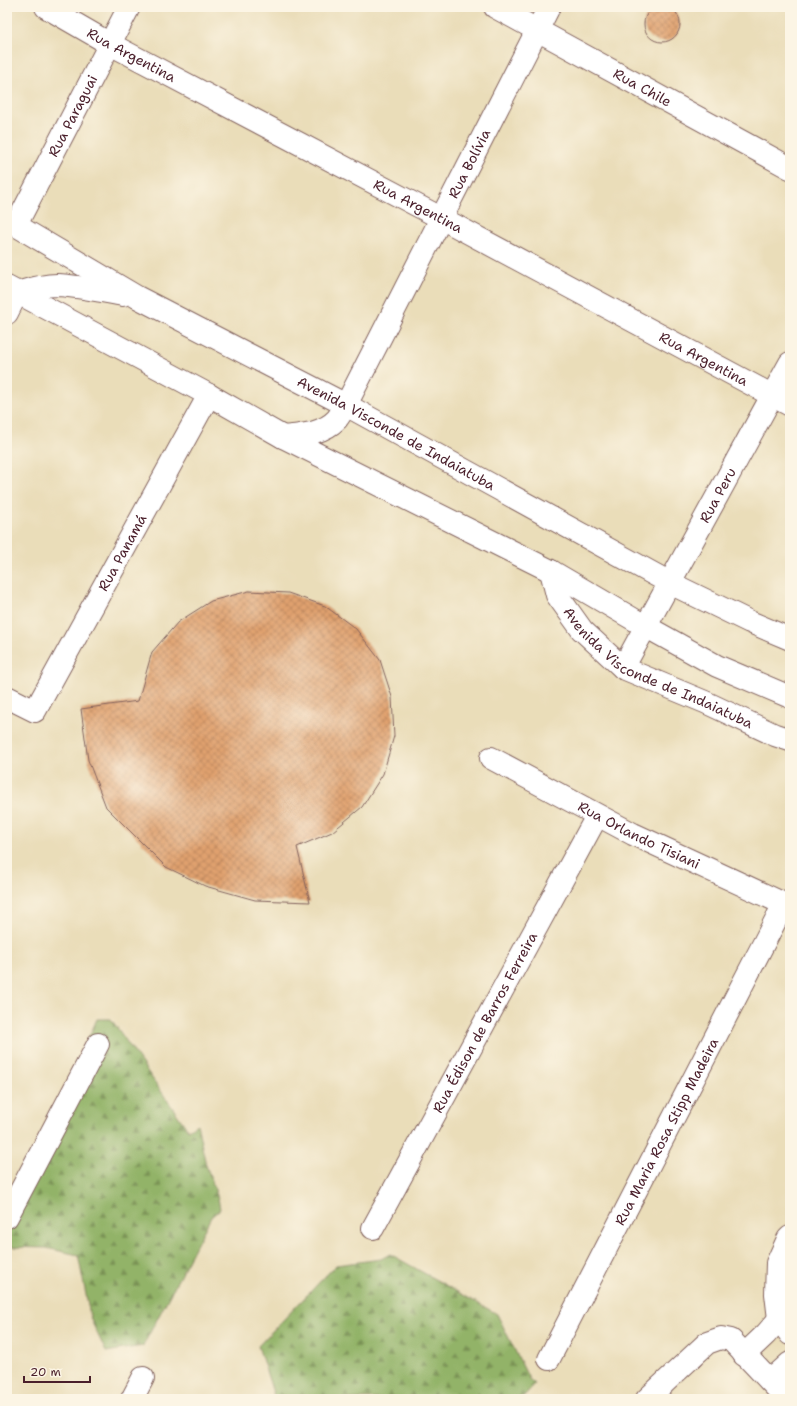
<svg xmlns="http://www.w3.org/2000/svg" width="797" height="1406" font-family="'Shantell Sans',sans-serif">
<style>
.forest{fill:url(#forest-firs);stroke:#6e6949}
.building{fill:url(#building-cross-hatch)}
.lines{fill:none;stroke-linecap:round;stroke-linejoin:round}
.minor-casing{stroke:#82625d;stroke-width:24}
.major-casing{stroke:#82625d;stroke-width:24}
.minor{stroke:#fff;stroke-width:22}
.major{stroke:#fff;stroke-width:22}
.labels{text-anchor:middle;stroke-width:3.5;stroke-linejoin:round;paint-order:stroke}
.street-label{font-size:14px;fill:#4a1f2b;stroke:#fcf5e5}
</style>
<defs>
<pattern id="forest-firs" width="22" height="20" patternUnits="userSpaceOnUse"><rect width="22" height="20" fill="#92b367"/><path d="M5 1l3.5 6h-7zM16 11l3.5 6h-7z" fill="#799155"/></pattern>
<pattern id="building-cross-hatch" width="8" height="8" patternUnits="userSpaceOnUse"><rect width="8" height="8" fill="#e0a16e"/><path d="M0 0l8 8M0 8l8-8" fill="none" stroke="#b8835b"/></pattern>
</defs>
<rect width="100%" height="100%" fill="#fcf5e5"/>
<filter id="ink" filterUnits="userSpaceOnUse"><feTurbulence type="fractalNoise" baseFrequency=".025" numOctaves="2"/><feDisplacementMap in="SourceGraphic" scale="8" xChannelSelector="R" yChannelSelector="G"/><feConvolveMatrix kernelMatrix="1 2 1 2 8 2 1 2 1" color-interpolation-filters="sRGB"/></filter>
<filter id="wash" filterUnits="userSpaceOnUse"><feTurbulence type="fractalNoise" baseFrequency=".012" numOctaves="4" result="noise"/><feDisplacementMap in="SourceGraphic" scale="16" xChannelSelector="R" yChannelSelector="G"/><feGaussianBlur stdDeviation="0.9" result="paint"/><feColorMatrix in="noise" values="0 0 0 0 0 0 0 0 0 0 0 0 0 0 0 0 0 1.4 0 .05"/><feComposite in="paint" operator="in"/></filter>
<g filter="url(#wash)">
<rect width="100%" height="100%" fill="#eaddb9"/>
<!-- forest -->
<path class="forest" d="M 97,1019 L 111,1019 L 188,1130 L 197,1124 L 206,1165 L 218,1198 L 220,1209 L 211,1217 L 143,1346 L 106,1352 L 91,1320 L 78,1255 L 46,1248 L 7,1247 L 7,1217 Z
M 390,1254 L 497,1314 L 529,1379 L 535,1384 L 521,1399 L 275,1399 L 258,1346 L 336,1265 L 381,1259 Z"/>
<g id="blocks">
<!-- building -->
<path class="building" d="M644 24a18 18 0 1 1 36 0a18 18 0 1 1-36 0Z
M 249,591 L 288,593 L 325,606 L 356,629 L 380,660 L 392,697 L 394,736 L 383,774 L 362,807 L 332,832 L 297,847 L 310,902 L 255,900 L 205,886 L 166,867 L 106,807 L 88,760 L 81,709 L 138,701 L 152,652 L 178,622 L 211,601 Z"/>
</g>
</g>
<g filter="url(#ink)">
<use href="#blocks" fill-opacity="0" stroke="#82625d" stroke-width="1"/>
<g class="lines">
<defs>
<g id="minor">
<path id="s1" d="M 46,7 L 110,44 L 441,218 L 790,405"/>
<path id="s2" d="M 495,7 L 790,168"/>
<path id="s3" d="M 16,225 L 129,7"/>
<path d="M 7,313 L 17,293"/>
<path id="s4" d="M 346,405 L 549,7"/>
<path id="s5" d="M 551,571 L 557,595 L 582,630 L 623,668 L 705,702 L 775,735 L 790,740"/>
<path id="s6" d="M 623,668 L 790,363"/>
<path id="s7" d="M 7,697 L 35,711 L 209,395"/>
<path id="s8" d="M 491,758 L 633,834 L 784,904 L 790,906"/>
<path d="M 7,1217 L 98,1044"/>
<path id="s9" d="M 373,1228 L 597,816"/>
<path d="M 790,1237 L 788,1239 L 777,1263 L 776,1294 L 779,1319 L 790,1334"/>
<path d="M 744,1355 L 766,1334 L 779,1319"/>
<path id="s10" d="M 549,1359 L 784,904"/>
<path d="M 770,1381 L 790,1363"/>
<path d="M 132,1399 L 143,1378"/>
<path d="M 647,1399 L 707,1343 L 721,1338 L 731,1340 L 787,1399"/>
</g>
<g id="major">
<path id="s11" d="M 7,220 L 137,297 L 346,405 L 670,583 L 750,622 L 790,639"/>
<path d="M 7,287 L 209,395 L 283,437 L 551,571 L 645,626 L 717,666 L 790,697"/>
<path d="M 17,293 C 30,289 44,285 57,285 C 79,286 101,291 123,295"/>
<path d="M 283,437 C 301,435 323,434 337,419 C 340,415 343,410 346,405"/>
</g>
</defs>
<!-- minor casing -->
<use href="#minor" class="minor-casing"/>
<!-- major casing -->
<use href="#major" class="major-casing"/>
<!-- minor -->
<use href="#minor" class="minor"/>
<!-- major -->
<use href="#major" class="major"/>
</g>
</g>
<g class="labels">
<!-- street labels -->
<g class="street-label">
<text dy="5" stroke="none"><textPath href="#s1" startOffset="98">Rua Argentina</textPath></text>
<text dy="5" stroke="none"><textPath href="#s2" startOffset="168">Rua Chile</textPath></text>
<text dy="5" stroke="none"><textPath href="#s3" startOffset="123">Rua Paraguai</textPath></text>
<text dy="5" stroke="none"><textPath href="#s4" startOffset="271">Rua Bolívia</textPath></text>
<text dy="5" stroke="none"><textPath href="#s1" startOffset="422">Rua Argentina</textPath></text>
<text dy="5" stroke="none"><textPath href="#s1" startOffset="746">Rua Argentina</textPath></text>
<text dy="5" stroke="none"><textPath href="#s11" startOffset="444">Avenida Visconde de Indaiatuba</textPath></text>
<text dy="5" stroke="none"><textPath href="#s6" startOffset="197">Rua Peru</textPath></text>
<text dy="5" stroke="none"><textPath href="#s7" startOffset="212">Rua Panamá</textPath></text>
<text dy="5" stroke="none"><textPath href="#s5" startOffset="153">Avenida Visconde de Indaiatuba</textPath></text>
<text dy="5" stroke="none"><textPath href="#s8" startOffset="167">Rua Orlando Tisiani</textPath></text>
<text dy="5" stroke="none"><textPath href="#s9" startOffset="234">Rua Édison de Barros Ferreira</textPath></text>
<text dy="5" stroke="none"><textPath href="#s10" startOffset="256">Rua Maria Rosa Stipp Madeira</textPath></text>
</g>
</g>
<!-- margin -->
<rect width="797" height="1406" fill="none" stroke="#fcf5e5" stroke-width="24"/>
<!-- scale -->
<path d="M24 1376v6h66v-6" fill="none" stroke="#4a1f2b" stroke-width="2"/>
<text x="30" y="1376" font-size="12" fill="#4a1f2b" stroke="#fcf5e5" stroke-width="3" paint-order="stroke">20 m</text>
</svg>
